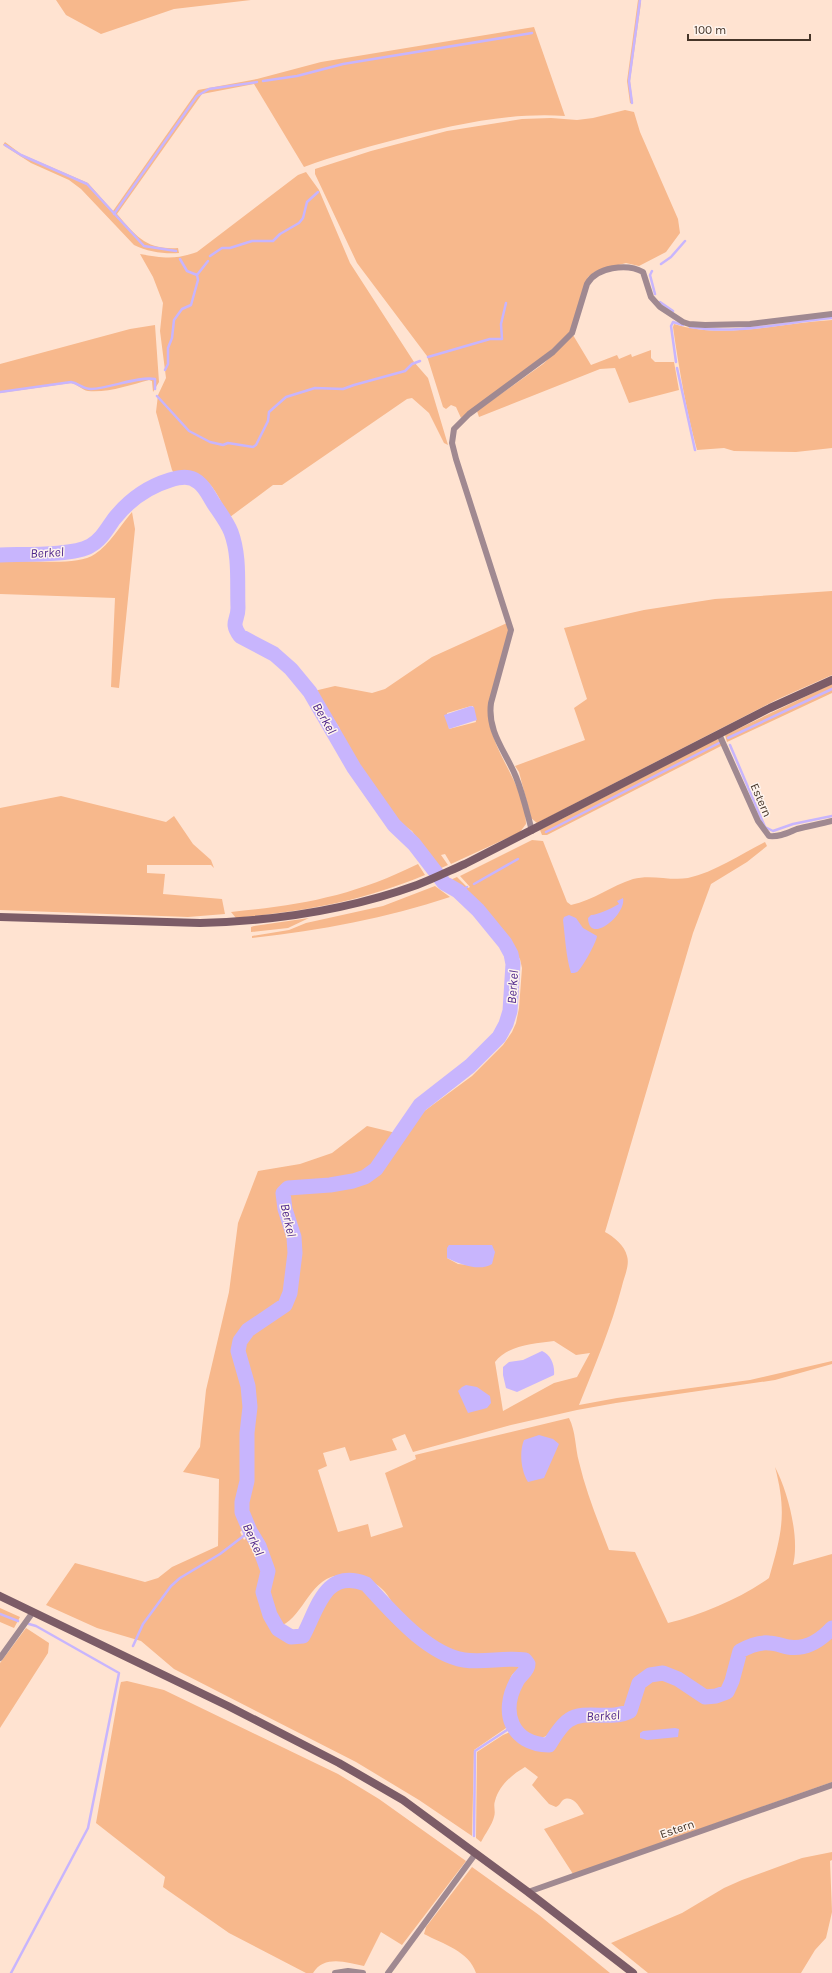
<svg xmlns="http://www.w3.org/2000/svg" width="832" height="1973" font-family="Karla,sans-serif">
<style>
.green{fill:#f7b88c;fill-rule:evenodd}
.water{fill:#c8b5fd}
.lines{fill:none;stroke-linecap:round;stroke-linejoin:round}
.stream{stroke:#c8b5fd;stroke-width:2.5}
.river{stroke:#c8b5fd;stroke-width:15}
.street{stroke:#a08991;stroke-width:6}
.secondary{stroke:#7c5c67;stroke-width:8}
.labels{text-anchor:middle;stroke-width:3;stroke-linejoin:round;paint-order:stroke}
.street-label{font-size:12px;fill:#463528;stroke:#fef4ee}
.water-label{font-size:13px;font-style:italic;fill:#4f278c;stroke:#fef4ee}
</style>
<rect width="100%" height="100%" fill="#ffe3d1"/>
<!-- green -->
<path class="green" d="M 56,0 L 251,0 L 174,9 L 101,34 L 66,15 Z
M 638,0 L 641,0 L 641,3 L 630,81 L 633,104 L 630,103 L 627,81 Z
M 534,27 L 565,116 C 507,112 450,126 394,140 C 364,148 333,156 304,167 L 254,84 L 202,94 L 117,214 C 136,236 146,250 178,248 L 179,253 C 164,254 148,252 134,245 L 81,189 L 69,180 L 31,163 L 3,145 L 5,142 L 21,154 L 88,183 L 113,211 L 198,90 L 257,79 L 321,62 Z
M 625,110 L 634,112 L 640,132 L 678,219 L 680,233 L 666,252 L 639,266 L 626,263 L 596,271 L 588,277 L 570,332 L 550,351 L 461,418 L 456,407 L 451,405 L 446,409 L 443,407 L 427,356 L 357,263 L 315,174 L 315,169 L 371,151 L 447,131 L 522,119 L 551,118 L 577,120 L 593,118 Z
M 306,172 L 319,190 L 350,263 L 414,362 L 428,378 L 448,445 L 444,443 L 429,413 L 412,398 L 407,399 L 282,485 L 273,485 L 230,517 C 214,491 210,469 174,473 L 172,470 L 156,412 L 158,395 L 166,378 L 160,331 L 163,303 L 153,277 L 140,254 C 163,258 175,260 197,252 L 298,175 Z
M 832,320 L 832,448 L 796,452 L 734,451 L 724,448 L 697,450 C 686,409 679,369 673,327 L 674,324 C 726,340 779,323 832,320 Z
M 155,325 L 159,382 L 153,392 L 152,381 L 149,380 C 130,385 108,393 88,391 C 82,390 77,384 71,383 L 0,393 L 0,364 L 130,329 Z
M 573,335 L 591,365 L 617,355 L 619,359 L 631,354 L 632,357 L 651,350 L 651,358 L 655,362 L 674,362 L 679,390 L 629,403 L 615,368 L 600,369 L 479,417 L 477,411 L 543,364 Z
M 132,512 L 135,529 L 119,688 L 111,687 L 115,598 L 0,594 L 0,562 C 24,558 75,568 95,554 C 110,544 120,526 132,512 Z
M 832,591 L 832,675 L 776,700 L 537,823 L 531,818 L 519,772 L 515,766 L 585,740 L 574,708 L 587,699 L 564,628 L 644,610 L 715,599 Z
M 507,623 L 509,630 L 489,702 C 483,746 526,781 526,824 L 520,832 L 451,864 L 445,854 L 441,855 L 448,865 L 439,869 L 412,831 L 395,819 L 353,760 L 345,746 L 339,727 L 314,691 L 335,686 L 372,693 L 385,689 L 432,657 ZM 471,706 L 473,706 L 476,722 L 449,729 L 447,713 Z
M 832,684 L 832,693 L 727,742 L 725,735 Z
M 717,739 L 720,741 L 723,745 L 547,835 L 542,835 L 540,830 Z
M 61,796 L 166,822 L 174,816 L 193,844 L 211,860 L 214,868 L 211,865 L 147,865 L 147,873 L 165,874 L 163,894 L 222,899 L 225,914 L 188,917 L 0,910 L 0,808 Z
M 532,840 L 543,841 L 567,902 L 571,905 C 594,900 611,886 633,879 C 651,874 670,881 688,878 C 715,872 741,854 765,842 L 767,846 L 747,862 L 711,884 L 693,933 L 605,1232 C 613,1236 625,1246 627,1256 C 630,1265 624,1277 622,1286 C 611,1328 595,1365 579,1405 L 617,1398 L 750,1380 L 832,1361 L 832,1364 L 775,1380 L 616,1403 L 577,1410 L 511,1425 L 413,1452 L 405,1434 L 392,1439 L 397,1450 L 350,1461 L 345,1447 L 323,1453 L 327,1466 L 318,1470 L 338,1532 L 368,1524 L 371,1537 L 403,1527 L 385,1473 L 416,1459 L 415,1455 L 569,1418 C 576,1432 575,1447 579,1462 C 586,1492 598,1521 609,1550 L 635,1552 L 668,1623 C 703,1614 739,1599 769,1578 C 782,1533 787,1513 775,1467 C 788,1492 800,1538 793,1565 L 832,1554 L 832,1621 L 811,1640 C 787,1644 742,1630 732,1659 C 729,1669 729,1684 722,1691 L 707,1692 L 686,1676 L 661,1668 L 649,1670 L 637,1678 L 628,1708 C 612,1720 590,1707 573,1713 C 557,1718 554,1738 536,1739 C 515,1728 505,1707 520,1685 C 527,1675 540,1671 531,1657 C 519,1651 505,1656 492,1657 C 471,1659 449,1655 431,1643 C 425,1639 404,1620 400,1614 C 393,1606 390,1596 382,1589 C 370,1577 347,1572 331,1577 C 306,1586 299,1627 273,1627 C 281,1641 292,1643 307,1639 C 311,1625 322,1594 335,1587 C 340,1584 347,1584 353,1583 L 363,1588 C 393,1615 421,1656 462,1664 C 472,1666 486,1666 496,1666 C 505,1666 511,1661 520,1665 C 519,1670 513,1672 511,1677 C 504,1693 504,1710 509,1726 L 474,1750 L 472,1836 L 419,1800 L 356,1762 L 174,1669 L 141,1641 L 97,1628 L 46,1605 L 75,1563 L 145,1582 L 158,1578 L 172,1567 L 218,1546 L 219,1479 L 183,1472 L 200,1447 L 206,1390 L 229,1292 L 238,1223 L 258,1171 L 300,1164 L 332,1153 L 367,1126 L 396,1133 C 389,1144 382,1157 373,1166 C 356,1185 311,1183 287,1185 L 281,1191 L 281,1203 L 291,1232 L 292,1245 L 289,1290 L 279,1306 L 242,1331 L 235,1349 L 245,1388 L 247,1406 L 244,1427 L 244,1481 L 239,1502 L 239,1513 L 245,1528 L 240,1532 L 244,1540 L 247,1537 L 255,1548 L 263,1570 L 258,1591 L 261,1605 L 268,1618 L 267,1590 L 271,1573 L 264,1546 L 255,1537 L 245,1512 L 250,1481 L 250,1428 L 253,1407 L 252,1387 L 241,1349 C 248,1327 266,1325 282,1311 C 299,1297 300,1253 297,1232 C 294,1219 287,1208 287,1194 L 290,1191 L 309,1190 L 356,1183 L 377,1173 L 419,1115 L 472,1076 L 503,1045 L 512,1032 L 516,1023 L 519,1008 L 522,968 L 520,959 L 515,953 L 510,942 L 481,907 L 463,888 L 448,881 L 457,877 L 468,888 L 470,887 L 460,876 ZM 449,1245 L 492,1245 L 468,1265 L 458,1264 L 447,1258 ZM 554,1341 L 576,1355 L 590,1353 L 577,1377 L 554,1383 L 503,1411 L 495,1362 C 508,1345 533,1344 554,1341 Z
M 418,864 L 425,875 C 360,902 305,911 236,918 L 231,912 C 302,905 353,896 418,864 Z
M 435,886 L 450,897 C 386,918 319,931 252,938 L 252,936 L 289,930 L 306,923 L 383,906 Z
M 309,918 L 288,928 L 251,932 L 251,927 L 254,926 Z
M 0,1608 L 20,1617 L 14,1628 L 0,1622 Z
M 26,1628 L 49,1643 L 48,1653 L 0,1728 L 0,1663 Z
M 832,1634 L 832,1782 L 573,1874 L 544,1829 L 584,1814 C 580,1808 573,1794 563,1800 C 560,1803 560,1805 556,1807 L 549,1804 L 532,1785 L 538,1777 L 525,1767 C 513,1774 499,1785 495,1801 C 493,1806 496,1811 494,1817 C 492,1825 485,1834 481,1842 L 476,1838 L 477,1752 L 503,1735 L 510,1732 L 538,1750 L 548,1749 L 572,1722 C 592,1717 613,1725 631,1716 C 637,1704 639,1691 650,1681 C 667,1667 688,1697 701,1701 C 707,1702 714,1700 719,1699 C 723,1698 728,1697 731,1695 C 736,1691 737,1662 746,1652 C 769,1640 798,1658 821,1645 C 825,1643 829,1637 832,1634 Z
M 127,1681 L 164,1690 L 338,1774 L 379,1799 L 466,1861 L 402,1945 L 381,1932 L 364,1966 C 346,1962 324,1955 313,1973 L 306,1973 L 229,1933 L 163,1887 L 165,1877 L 96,1823 L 120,1686 L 121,1682 Z
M 832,1852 L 832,1860 L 830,1861 L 832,1912 L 826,1938 L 815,1950 L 801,1973 L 648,1973 L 611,1943 L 682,1913 L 724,1888 L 742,1880 L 802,1858 Z
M 472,1867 L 539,1915 L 610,1973 L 476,1973 C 469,1951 443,1944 424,1934 L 426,1927 Z"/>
<!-- water -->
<path class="water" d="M 471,706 L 474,707 L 477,720 L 449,729 L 444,715 Z
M 623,898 C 627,914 589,946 588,918 L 591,915 C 598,915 612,908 619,904 L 617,901 Z
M 569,915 L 576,918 L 583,928 L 597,936 C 597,941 582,969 577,972 C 575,973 573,973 571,973 C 566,957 565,936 563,920 L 564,917 Z
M 449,1245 L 492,1245 L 495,1252 L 492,1264 C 480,1272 459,1264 447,1258 L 447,1248 Z
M 542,1351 C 551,1355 555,1365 554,1375 L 517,1392 L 506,1388 L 503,1375 L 503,1367 L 509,1362 L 523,1360 Z
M 466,1385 L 477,1387 L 490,1396 L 491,1403 L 487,1408 L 468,1413 L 458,1391 L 462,1387 Z
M 539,1435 L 553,1439 L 559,1444 L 544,1478 L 528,1482 C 521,1471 519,1452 524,1440 Z
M 675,1728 L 679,1729 L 678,1737 L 647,1740 L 640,1738 L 640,1733 L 643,1731 Z"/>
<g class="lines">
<!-- stream -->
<path class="stream" d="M 263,81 L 297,76 L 343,64 L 532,33
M 632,103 L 629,81 L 640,0
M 5,145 L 21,155 L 87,184 L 144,246 L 176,251
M 114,214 L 197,96 L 209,89 L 257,82
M 210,256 L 222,248 L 230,248 L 252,241 L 273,241 L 280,234 L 299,223 L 303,218 L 307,202 L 318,192
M 180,259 L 187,271 L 197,275
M 661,264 L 671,257 L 685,241
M 652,271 L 650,275 L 655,294
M 660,302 L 673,311
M 690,327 C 738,335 785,322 832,318
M 428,357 L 490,339 L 502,339 L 501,324 L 506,303
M 676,362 L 671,326 L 673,322 L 683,325
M 677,368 L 695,450
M 165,370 L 168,364 L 168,348 L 172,338 L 174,320 L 182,309 L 191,305 L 198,280 L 197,275 L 208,261
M 0,392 L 71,382 C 78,383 83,389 91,389 C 110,388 139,376 155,379 L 155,389
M 157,396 L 189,431 L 210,442 L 223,445 L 228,443 L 253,447 L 256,445 L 268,421 L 269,412 L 286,397 L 315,388 L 343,389 L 354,385 L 405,371 L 412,364 L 420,361
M 728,738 L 832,689
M 730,745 L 765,827 L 773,831 L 793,824 L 832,816
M 546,832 L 721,742
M 474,884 L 518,859
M 459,892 L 467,887
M 0,1614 L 18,1621
M 133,1646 L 143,1624 L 171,1586 L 180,1578 L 220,1554 L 250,1531
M 474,1836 L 475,1751 L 513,1726
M 11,1973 L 88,1828 L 119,1673 L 36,1626 L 29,1624"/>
<!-- river -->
<path class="river" d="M 0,555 C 21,554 73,556 90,546 C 101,540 107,529 114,519 C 129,500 147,487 170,480 C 180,477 190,475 198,482 C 205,487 209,496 214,504 C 220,513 227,522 231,532 C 240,556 237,583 238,608 C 238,621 230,622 240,636 L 274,654 L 291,669 L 310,692 L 354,768 L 394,825 L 414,844 L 444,883 L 458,891 L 478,910 L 505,943 L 511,954 L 513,964 L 510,1011 L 506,1024 L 499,1037 L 470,1066 L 420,1105 L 376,1169 L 365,1177 L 353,1181 L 330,1185 L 288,1188 L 283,1193 L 285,1209 L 294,1237 L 295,1253 L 290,1293 L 285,1305 L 248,1330 L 240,1341 L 238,1351 L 248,1386 L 250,1407 L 247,1433 L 247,1481 L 242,1502 L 242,1512 L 250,1531 L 259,1546 L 268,1571 L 263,1592 L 270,1615 L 278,1629 L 291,1637 L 303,1636 C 318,1608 325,1568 366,1584 C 391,1611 427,1654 464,1660 C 485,1663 505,1657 525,1660 L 528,1664 C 528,1671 520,1675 517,1681 C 500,1712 511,1744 549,1745 C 554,1737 561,1725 569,1720 C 585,1709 611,1721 630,1711 L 639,1683 L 650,1675 L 663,1673 L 678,1679 L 705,1697 L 716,1696 L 727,1692 L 732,1681 L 740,1651 C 749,1646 759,1642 769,1643 C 776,1643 782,1646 788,1647 C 806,1650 820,1641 832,1628"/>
<!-- street -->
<path class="street" d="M 719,734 L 758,821 L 769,836 C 780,837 787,833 797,829 C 808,826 821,824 832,821
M 532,831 C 527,813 523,794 516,777 C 506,752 487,732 491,703 L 511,630 L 456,459 L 452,443 L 454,429 L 469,414 L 553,352 L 572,333 L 587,284 C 596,267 627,263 643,272 L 651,297 L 660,307 L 683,322 L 689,324 L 705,325 L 750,324 L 832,314
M 0,1658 L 33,1612
M 528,1892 L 832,1785
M 335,1973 L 348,1971 L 363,1973
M 388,1973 L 476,1853"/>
<!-- secondary -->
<path class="secondary" d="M 0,917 L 200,923 C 274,921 348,910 417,885 C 433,879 449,871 465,864 L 770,708 L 832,680
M 0,1596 L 228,1706 L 339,1763 L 403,1800 L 528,1892 L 633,1973"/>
</g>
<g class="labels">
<!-- street labels -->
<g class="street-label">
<text transform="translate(761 800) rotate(66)" y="4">Estern</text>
<text transform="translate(677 1829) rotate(-19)" y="4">Estern</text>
</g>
<!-- water labels -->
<g class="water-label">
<text transform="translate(47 552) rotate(-3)" y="5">Berkel</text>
<text transform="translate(325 718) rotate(60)" y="5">Berkel</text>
<text transform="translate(512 987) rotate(-86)" y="5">Berkel</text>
<text transform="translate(289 1220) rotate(78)" y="5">Berkel</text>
<text transform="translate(254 1539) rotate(66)" y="5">Berkel</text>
<text transform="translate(603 1715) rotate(-3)" y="5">Berkel</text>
</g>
</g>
<!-- scale -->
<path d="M688 34v6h122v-6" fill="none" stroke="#463528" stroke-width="2"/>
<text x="694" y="34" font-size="12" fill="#463528" stroke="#fef4ee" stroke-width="3" paint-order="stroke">100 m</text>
</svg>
